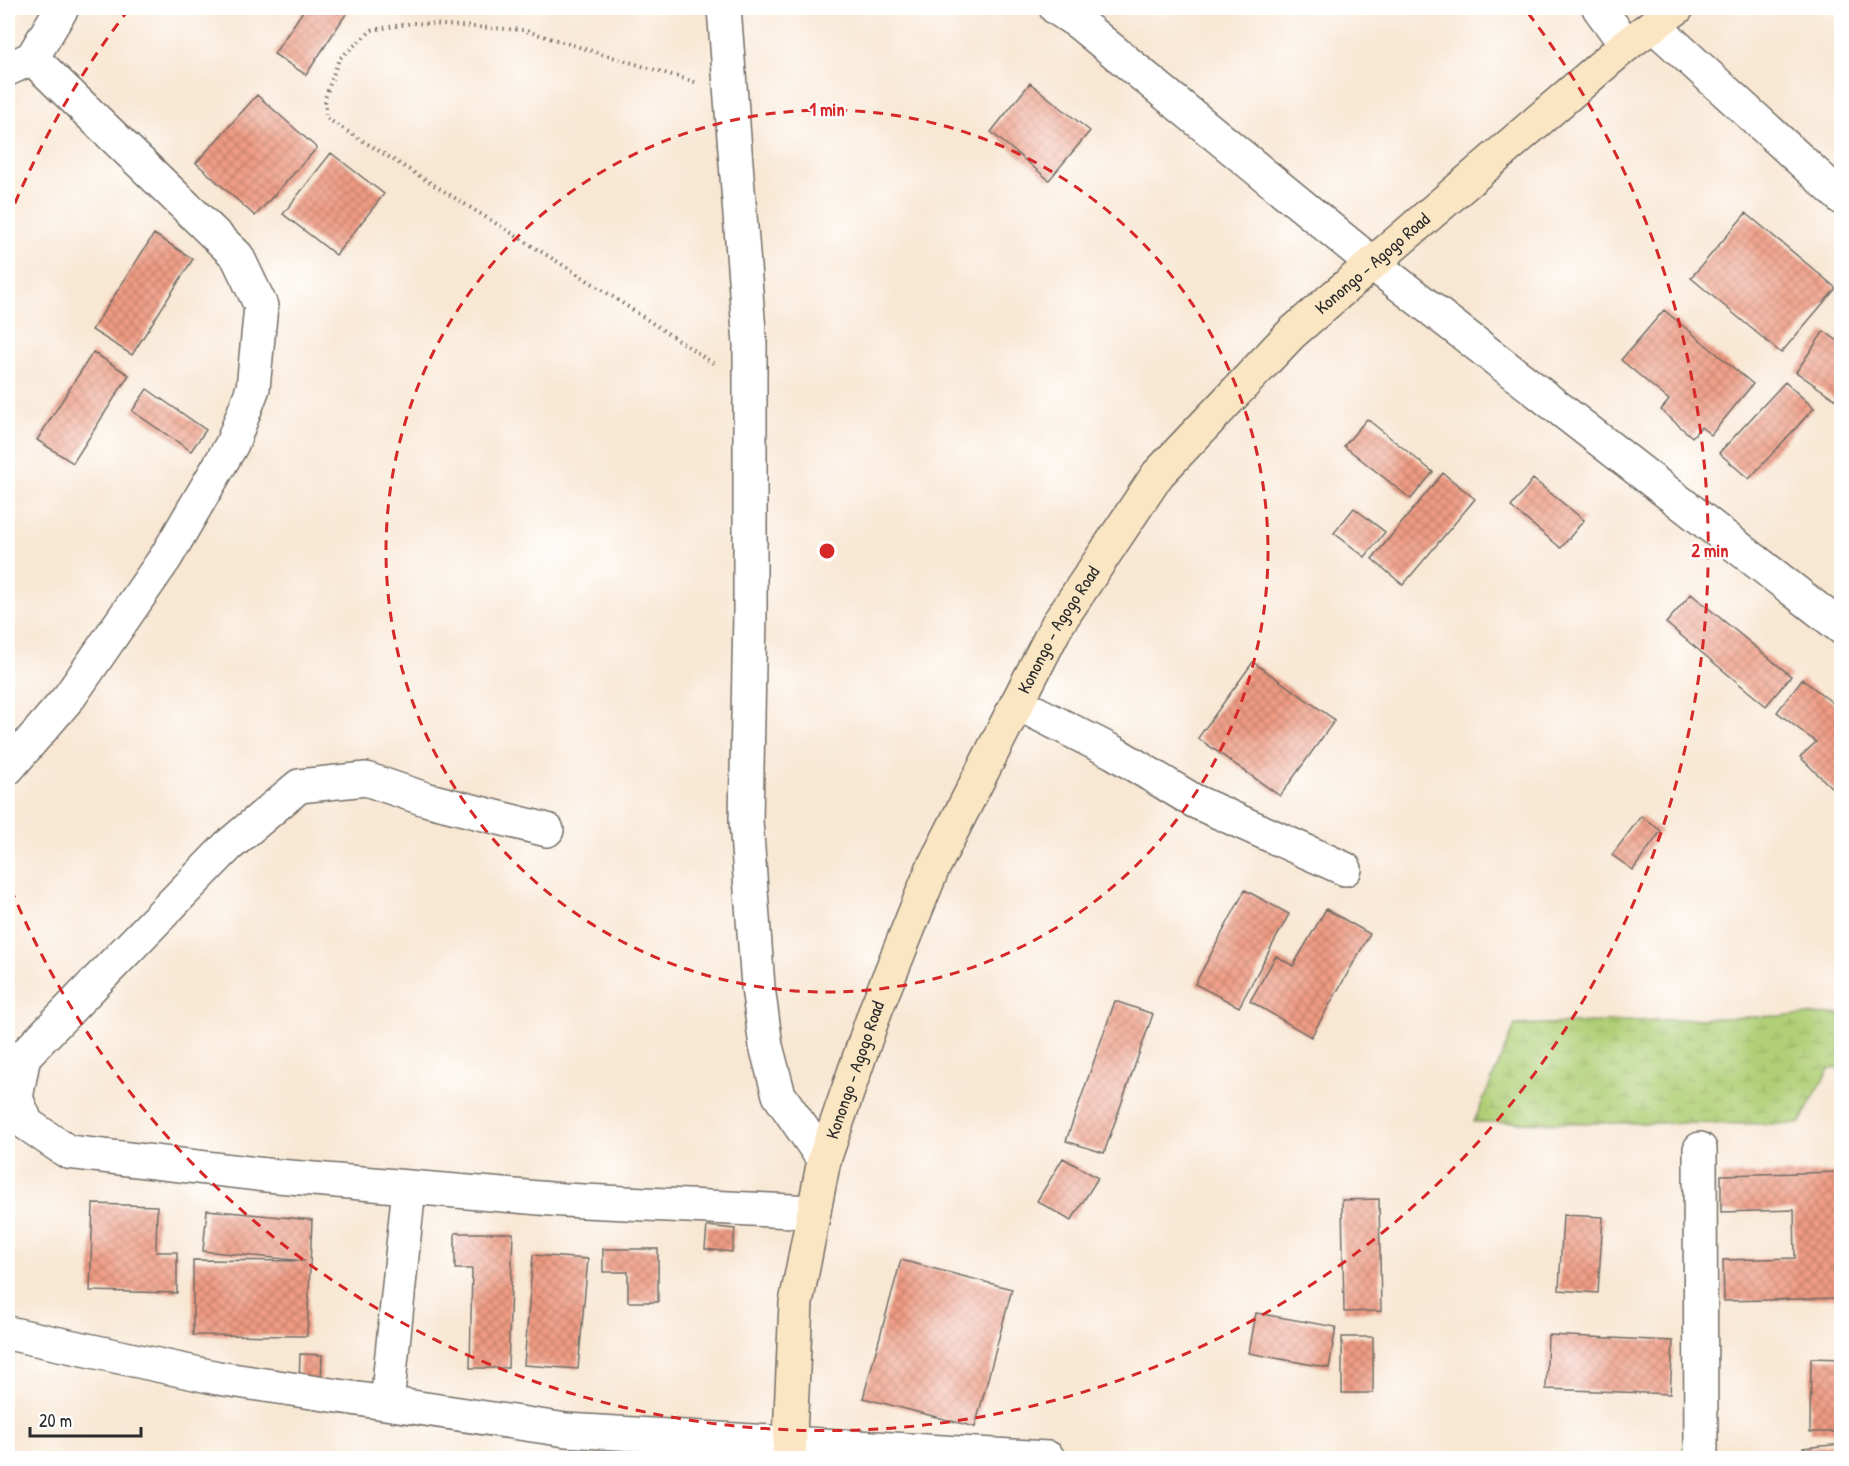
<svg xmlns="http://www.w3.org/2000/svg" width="1849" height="1466" font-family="'Patrick Hand',sans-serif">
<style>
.wetland{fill:url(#wetland-marsh);stroke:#6e7d50;stroke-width:1.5}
.building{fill:url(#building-cross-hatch)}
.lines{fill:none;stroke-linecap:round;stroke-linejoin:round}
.street-casing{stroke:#736d66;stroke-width:36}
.secondary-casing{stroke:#736d66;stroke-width:36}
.path{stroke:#736d66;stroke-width:4;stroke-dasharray:1.5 4.5;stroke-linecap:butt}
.street{stroke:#fff;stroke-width:33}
.secondary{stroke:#fbe6c4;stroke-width:33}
.ring{fill:none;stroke:#d62828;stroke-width:3;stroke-dasharray:10 8}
.labels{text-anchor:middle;stroke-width:4.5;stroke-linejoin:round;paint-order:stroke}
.street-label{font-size:18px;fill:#2b2b2b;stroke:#fff}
.centre{fill:#d62828;stroke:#fff;stroke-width:3}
.ring-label{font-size:18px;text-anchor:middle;font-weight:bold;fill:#d62828;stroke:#fff;stroke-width:4.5;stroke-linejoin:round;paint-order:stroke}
</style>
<defs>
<pattern id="wetland-marsh" width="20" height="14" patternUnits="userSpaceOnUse" patternTransform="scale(1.5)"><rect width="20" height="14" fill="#b0cf76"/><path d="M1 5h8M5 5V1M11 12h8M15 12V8" fill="none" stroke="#98b266"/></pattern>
<pattern id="building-cross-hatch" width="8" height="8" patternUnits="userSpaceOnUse" patternTransform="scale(1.5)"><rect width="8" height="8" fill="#f09b83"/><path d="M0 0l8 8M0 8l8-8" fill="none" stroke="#c37f6b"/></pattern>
</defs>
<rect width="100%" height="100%" fill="#fff"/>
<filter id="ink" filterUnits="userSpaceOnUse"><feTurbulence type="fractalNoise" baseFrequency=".0167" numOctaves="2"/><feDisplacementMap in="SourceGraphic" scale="12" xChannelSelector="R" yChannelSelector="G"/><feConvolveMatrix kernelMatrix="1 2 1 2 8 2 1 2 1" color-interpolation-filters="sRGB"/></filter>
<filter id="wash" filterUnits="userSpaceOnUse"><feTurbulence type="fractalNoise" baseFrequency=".008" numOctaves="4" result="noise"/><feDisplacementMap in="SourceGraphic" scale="24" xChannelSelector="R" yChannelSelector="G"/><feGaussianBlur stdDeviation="1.35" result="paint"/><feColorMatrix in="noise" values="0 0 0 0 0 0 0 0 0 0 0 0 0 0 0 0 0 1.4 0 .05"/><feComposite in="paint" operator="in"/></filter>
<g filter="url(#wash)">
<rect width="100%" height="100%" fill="#f8e7d3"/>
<!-- wetland -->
<path class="wetland" d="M 1841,1014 L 1841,1068 L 1829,1069 L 1799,1124 L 1474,1122 L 1515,1025 Z"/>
<g id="blocks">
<!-- building -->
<path class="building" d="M 305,8 L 350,8 L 306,75 L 274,54 Z
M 1030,83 L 1090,131 L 1049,180 L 991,132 Z
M 257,95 L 317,148 L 255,216 L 196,163 Z
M 331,153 L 384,194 L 336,255 L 283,214 Z
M 1746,213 L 1836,288 L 1781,353 L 1691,278 Z
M 154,234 L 193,259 L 132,355 L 92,330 Z
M 1664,310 L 1753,384 L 1711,435 L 1701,427 L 1692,437 L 1661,410 L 1669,400 L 1621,360 Z
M 1824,331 L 1842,344 L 1842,404 L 1796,372 Z
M 93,352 L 129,375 L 73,463 L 37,440 Z
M 1785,382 L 1814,408 L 1749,479 L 1719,453 Z
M 147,389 L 206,430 L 191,451 L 132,411 Z
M 1367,419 L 1433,472 L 1411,499 L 1344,446 Z
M 1443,473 L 1475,499 L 1403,585 L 1372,559 Z
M 1533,479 L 1584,520 L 1561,548 L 1511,507 Z
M 1354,508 L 1385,532 L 1365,557 L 1334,533 Z
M 1691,594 L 1791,676 L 1766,706 L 1666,623 Z
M 1253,662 L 1335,720 L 1280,796 L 1198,738 Z
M 1802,679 L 1842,710 L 1842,786 L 1836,792 L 1800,757 L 1816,742 L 1777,712 Z
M 1641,816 L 1661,831 L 1633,870 L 1612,855 Z
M 1245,890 L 1289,914 L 1239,1007 L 1195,984 Z
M 1326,909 L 1370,934 L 1311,1037 L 1250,1001 L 1276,956 L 1293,966 Z
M 1115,1001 L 1153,1014 L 1104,1153 L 1066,1141 Z
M 1063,1158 L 1098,1178 L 1071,1221 L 1037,1201 Z
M 1838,1172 L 1841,1298 L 1724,1301 L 1723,1260 L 1795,1258 L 1794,1210 L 1721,1212 L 1721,1175 Z
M 1379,1199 L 1381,1311 L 1344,1312 L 1342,1200 Z
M 93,1204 L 157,1206 L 156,1252 L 177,1252 L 177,1293 L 90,1291 Z
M 207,1210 L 312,1220 L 307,1336 L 193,1335 L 193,1260 L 305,1261 L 203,1251 Z
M 1563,1215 L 1603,1217 L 1598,1293 L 1559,1290 Z
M 707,1226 L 735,1229 L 732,1252 L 705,1249 Z
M 455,1233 L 513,1233 L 508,1368 L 470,1368 L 472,1269 L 455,1269 Z
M 603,1249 L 658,1249 L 658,1302 L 628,1302 L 628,1272 L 603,1272 Z
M 533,1255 L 588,1259 L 578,1369 L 524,1365 Z
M 901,1260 L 1012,1289 L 975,1427 L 863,1398 Z
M 1256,1313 L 1336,1327 L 1329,1368 L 1249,1353 Z
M 1548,1335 L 1673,1341 L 1670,1394 L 1546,1389 Z
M 1342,1337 L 1373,1337 L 1373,1393 L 1342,1393 Z
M 300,1354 L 322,1355 L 321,1385 L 299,1385 Z
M 1811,1358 L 1842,1359 L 1842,1432 L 1810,1432 Z
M 1842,1444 L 1842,1458 L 1805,1458 L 1803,1448 Z"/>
</g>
</g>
<g filter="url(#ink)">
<use href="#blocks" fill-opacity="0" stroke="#736d66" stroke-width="1.5"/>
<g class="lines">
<defs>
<path id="street" d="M 724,8 L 750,344 L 750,612 L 746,821 L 758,987 L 766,1046 L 779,1095 L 824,1160
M 1056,8 L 1079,23 L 1372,263 L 1842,628
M 1599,8 L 1626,45
M 1653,25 L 1842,198
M 8,69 L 32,58 L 62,8
M 1017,703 L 1113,752 L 1194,801 L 1345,869
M 8,768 L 70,696 L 166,557 L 232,444 L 253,388 L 261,306 L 237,256 L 32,58
M 547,830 L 425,799 L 366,779 L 299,786 L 228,846 L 24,1056 L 16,1098 L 27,1124 L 68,1152 L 266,1175 L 563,1200 L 814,1212
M 1700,1149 L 1701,1458
M 8,1333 L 218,1378 L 566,1430 L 1048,1458
M 387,1403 L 409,1187"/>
<g id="secondary">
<path id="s1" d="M 789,1458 L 796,1303 L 824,1160 L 876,1009 L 932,870 L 1057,625 L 1158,474 L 1292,333 L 1626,45 L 1677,8"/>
</g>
</defs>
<!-- street casing -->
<use href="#street" class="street-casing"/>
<!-- secondary casing -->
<use href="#secondary" class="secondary-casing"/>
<!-- path -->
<path class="path" d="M 695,82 L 523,30 L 414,23 L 372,30 L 339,59 L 325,98 L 326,118 L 595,285 L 714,364"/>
<!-- street -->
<use href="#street" class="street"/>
<!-- secondary -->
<use href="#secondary" class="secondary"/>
</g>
</g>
<!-- distance rings -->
<g class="ring">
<circle cx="827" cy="551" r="441"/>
<path d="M8 220A883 883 0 0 1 126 13M1528 13A883 883 0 1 1 8 882"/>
</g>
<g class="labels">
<!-- street labels -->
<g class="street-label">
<text dy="6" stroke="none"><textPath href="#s1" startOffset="1368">Konongo - Agogo Road</textPath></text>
<text dy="6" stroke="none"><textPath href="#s1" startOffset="882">Konongo - Agogo Road</textPath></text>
<text dy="6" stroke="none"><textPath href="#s1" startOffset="396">Konongo - Agogo Road</textPath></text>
</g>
</g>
<circle cx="827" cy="551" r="9" class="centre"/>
<g class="ring-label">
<text x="827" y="116">1 min</text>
<text x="1710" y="557">2 min</text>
</g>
<!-- margin -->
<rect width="1849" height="1466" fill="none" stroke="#fff" stroke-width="30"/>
<!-- scale -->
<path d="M30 1427v9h111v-9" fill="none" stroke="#2b2b2b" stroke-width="3"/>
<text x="39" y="1427" font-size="18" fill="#2b2b2b" stroke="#ffffff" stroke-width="4.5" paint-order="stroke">20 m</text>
</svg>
